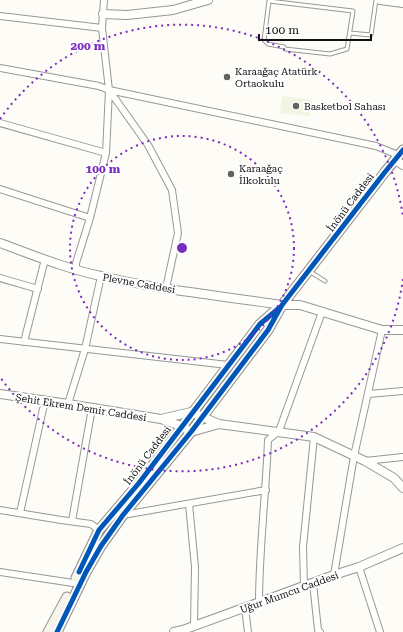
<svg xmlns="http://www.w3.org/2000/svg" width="403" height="632" font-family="'Roboto Serif',serif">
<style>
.pitch{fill:#f0f6e1}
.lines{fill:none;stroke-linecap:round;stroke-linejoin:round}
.service-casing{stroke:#979795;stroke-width:5}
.minor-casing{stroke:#979795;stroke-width:8}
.tertiary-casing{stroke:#979795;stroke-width:10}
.secondary-casing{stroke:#8e8d8b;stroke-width:11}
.service{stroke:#fffffe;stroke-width:3}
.minor{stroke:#fffffe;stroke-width:6}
.tertiary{stroke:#fffffe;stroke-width:8}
.secondary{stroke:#f6f4eb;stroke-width:9}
.cycleway-casing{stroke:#fff;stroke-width:8}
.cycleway{stroke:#0057b8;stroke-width:5}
.ring{fill:none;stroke:#7b2cbf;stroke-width:2;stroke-dasharray:2 4}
.poi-dot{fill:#646362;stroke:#fff;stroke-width:1.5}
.labels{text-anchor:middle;stroke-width:4;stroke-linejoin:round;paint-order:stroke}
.poi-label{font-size:10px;fill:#111;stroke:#fff;text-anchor:start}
.street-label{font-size:10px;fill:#111;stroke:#fff}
.centre{fill:#7b2cbf;stroke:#fff;stroke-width:2}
.ring-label{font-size:12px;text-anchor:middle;font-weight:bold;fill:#7b2cbf;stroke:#fff;stroke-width:4;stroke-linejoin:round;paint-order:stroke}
</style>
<rect width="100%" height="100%" fill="#fdfcf7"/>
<!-- pitch -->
<path class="pitch" d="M 282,96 L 312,100 L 310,116 L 280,113 Z"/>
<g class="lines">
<defs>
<path id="service" d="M 269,1 L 353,11 L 347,49 L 330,54 L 285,49 L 284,47 L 268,44 L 264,40 Z
M 350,33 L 371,35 L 376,0
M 309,271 L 325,281"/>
<path id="minor" d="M 0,16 L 102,28
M 0,68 L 99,86 L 109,90 L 148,145 L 172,190 L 178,233 L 166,288
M 109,90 L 376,146 L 398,155
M 0,123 L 106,153
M 0,189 L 90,218
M 76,269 L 76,263 L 90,218 L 106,153 L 109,90 L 102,28 L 104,0
M 0,278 L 38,289
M 0,339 L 228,365
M 24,342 L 45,259
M 368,394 L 403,391
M 68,404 L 85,349 L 101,276
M 365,461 L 403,457
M 189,504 L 195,567 L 194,626
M 0,510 L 61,520 L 91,524 L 99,530
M 20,513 L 45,400
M 123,515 L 266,490
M 72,521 L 92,408
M 359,567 L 380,632
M 0,572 L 73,583
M 334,575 L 354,456 L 382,330
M 313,583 L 318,630 L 320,632
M 304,586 L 303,547 L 314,437
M 259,603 C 259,549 266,494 268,440 L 279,431 L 322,312
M 245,608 L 248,632"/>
<path id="tertiary" d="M 380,0 L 403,3
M 103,14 L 127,15 L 173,10 L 208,0
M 395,160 L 403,165
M 0,243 C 33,255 67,269 101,276 C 161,290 222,296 282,305 L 300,305 L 382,330 L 403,330
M 0,394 L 68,404 L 161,419
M 191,412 L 219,424 L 191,432 L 181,426 L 161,419 Z
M 219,424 L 314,437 L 365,461 L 394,478 L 403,488
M 174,632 L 183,630 L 334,575 L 359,567 L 403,548"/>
<path id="secondary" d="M 76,578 L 99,530 L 139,483 L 260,324 L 278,308
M 48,632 L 67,597
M 57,632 L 86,572 L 101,546 L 123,515 L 191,432 L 268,330 L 282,305 L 385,172 L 403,150"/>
</defs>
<!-- service casing -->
<use href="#service" class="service-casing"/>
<!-- minor casing -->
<use href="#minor" class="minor-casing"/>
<!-- tertiary casing -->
<use href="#tertiary" class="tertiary-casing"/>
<!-- secondary casing -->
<use href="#secondary" class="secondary-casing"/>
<!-- service -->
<use href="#service" class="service"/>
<!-- minor -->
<use href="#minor" class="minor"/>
<!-- tertiary -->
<use href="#tertiary" class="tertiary"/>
<!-- secondary -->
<use href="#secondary" class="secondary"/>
<defs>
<path id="cycleway" d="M 79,572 L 99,530 L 139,483 L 260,324 L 278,309
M 57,632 L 86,572 L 101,546 L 123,515 L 191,432 L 268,330 L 282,305 L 385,172 L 403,150"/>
</defs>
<!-- cycleway casing -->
<use href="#cycleway" class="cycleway-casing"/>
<!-- cycleway -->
<use href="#cycleway" class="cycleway"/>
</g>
<!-- distance rings -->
<g class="ring">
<circle cx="182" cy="248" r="112"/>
<path d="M403 279A223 223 0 0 1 0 377M0 119A223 223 0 0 1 403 217"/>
</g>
<!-- markers -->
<g class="poi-dot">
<circle cx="227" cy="77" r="4"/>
<circle cx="296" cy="106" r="4"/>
<circle cx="231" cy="174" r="4"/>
</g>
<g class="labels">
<!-- poi labels -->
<g class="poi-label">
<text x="235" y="75">Karaağaç Atatürk<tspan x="235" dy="12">Ortaokulu</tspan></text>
<text x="304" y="110">Basketbol Sahası</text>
<text x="239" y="172">Karaağaç<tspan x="239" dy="12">İlkokulu</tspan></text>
</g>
<!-- street labels -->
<g class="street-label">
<text transform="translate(350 202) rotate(-53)" y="4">İnönü Caddesi</text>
<text transform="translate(139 283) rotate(10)" y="4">Plevne Caddesi</text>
<text transform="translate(81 407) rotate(9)" y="4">Şehit Ekrem Demir Caddesi</text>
<text transform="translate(147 455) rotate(-53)" y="4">İnönü Caddesi</text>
<text transform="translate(289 592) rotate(-20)" y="4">Uğur Mumcu Caddesi</text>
</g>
</g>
<circle cx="182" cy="248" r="6" class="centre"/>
<g class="ring-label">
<text x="88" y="50">200 m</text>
<text x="103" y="173">100 m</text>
</g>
<!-- scale -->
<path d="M259 34v6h112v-6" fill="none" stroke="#111111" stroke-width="2"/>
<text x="265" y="34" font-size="12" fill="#111111" stroke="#ffffff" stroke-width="3" paint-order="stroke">100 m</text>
</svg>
